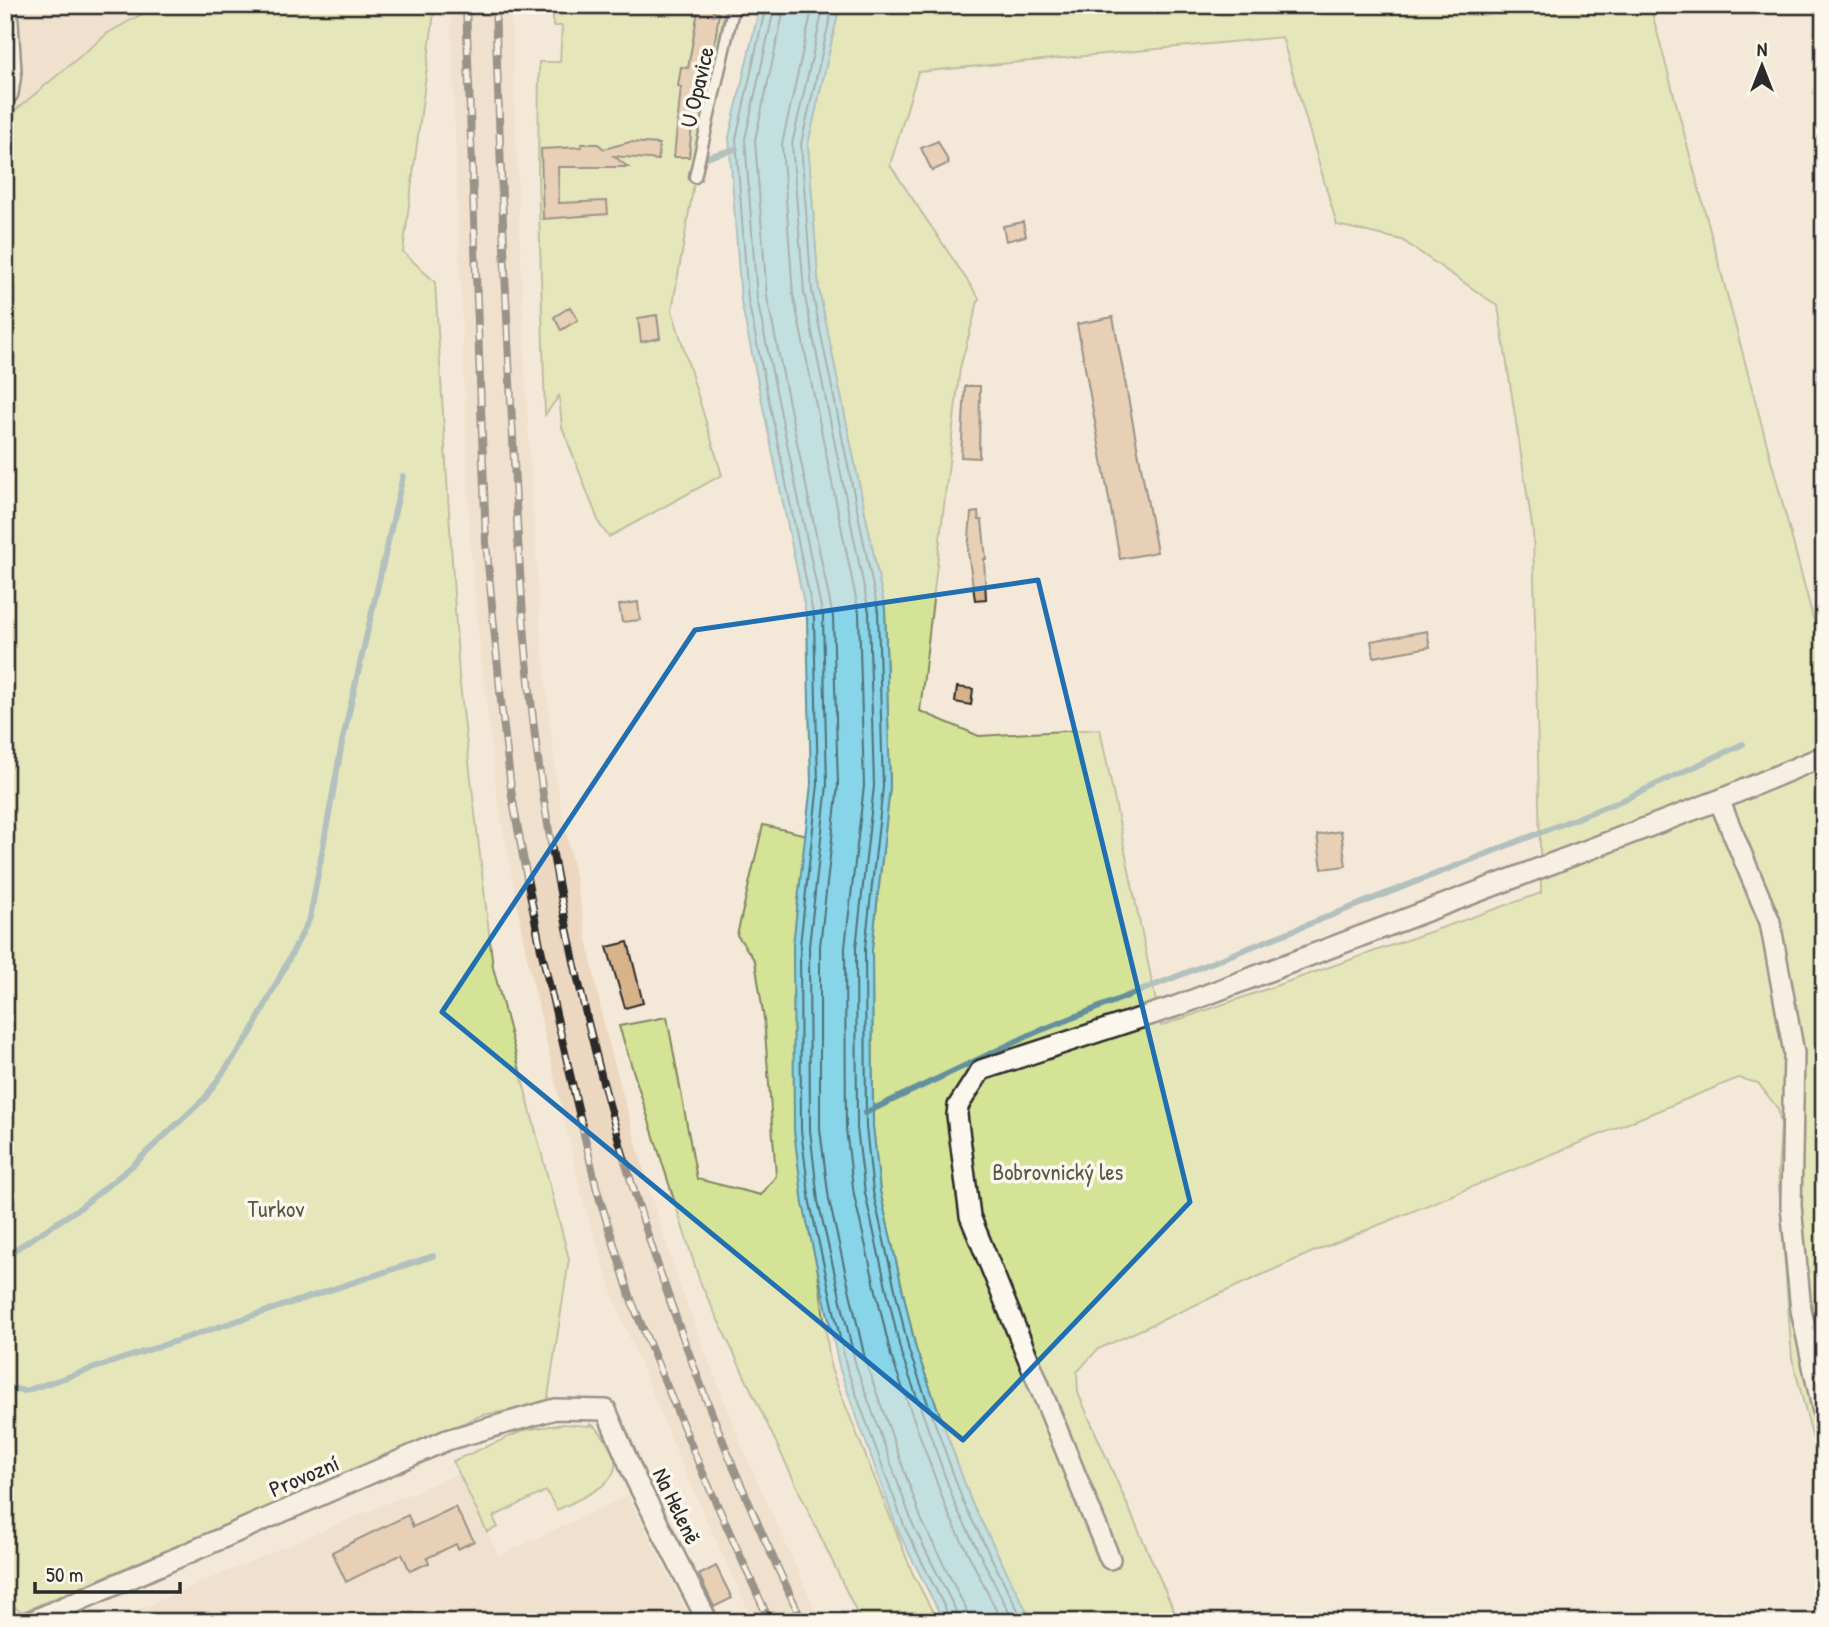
<svg xmlns="http://www.w3.org/2000/svg" width="1829" height="1627" font-family="'Patrick Hand',sans-serif">
<style>
.built{fill:#ecd8c0}
.green{fill:#d5e397;stroke:#808761;stroke-width:2;fill-rule:evenodd}
.water{fill:#88d4e8;stroke:#63909c;stroke-width:2}
.lines{fill:none;stroke-linecap:round;stroke-linejoin:round}
.shore{stroke:#506f77;stroke-width:2}
.stream{stroke:#63909c;stroke-width:6}
.building{fill:#d8b289;stroke:#2b2b2b;stroke-width:2}
.lane-casing{stroke:#2b2b2b;stroke-width:15}
.street-casing{stroke:#2b2b2b;stroke-width:24}
.lane{stroke:#fbf7ec;stroke-width:10}
.street{stroke:#fbf7ec;stroke-width:19}
.rail-casing{stroke:#2b2b2b;stroke-width:8}
.rail{stroke:#fbf7ec;stroke-width:5;stroke-dasharray:16;stroke-linecap:butt}
.marked{fill:none;stroke:#1f6fb2;stroke-width:5;stroke-linejoin:round}
.labels{text-anchor:middle;stroke-width:7;stroke-linejoin:round;paint-order:stroke}
.street-label{font-size:23px;fill:#2b2b2b;stroke:#fbf7ec}
.park-label{font-size:23px;fill:#565946;stroke:#fbf7ec}
</style>
<rect width="100%" height="100%" fill="#f4e9d8"/>
<filter id="ink" filterUnits="userSpaceOnUse"><feTurbulence type="fractalNoise" baseFrequency=".0143" numOctaves="2"/><feDisplacementMap in="SourceGraphic" scale="14" xChannelSelector="R" yChannelSelector="G"/><feConvolveMatrix kernelMatrix="1 2 1 2 8 2 1 2 1" color-interpolation-filters="sRGB"/></filter>
<g filter="url(#ink)">
<!-- built -->
<path class="built" d="M 5,5 L 158,5 L 108,33 L 5,119 Z
M 450,5 L 511,5 L 526,386 L 540,622 L 557,784 L 604,1025 L 645,1174 L 680,1286 L 743,1448 L 821,1622 L 753,1622 L 686,1475 L 617,1308 L 581,1194 L 545,1036 L 525,948 L 497,798 L 478,632 L 470,543 Z
M 458,1473 L 499,1556 L 628,1495 L 692,1622 L 108,1622 Z"/>
<!-- green -->
<path class="green" d="M 158,5 L 435,5 L 403,252 L 435,282 L 459,676 L 493,967 L 569,1259 L 547,1404 L 482,1415 L 22,1612 L 5,1602 L 5,119 L 108,33 Z
M 553,5 L 725,5 L 672,310 L 722,475 L 609,537 L 600,525 L 562,427 L 559,396 L 545,415 L 538,174 L 539,62 L 560,62 L 562,26 L 553,26 Z
M 840,5 L 1650,5 L 1824,659 L 1824,1481 L 1792,1358 L 1778,1173 L 1781,1125 L 1778,1109 L 1758,1083 L 1738,1078 L 1308,1254 L 1098,1349 L 1077,1372 L 1078,1393 L 1179,1622 L 1032,1622 L 971,1501 L 916,1349 L 880,1191 L 873,1126 L 872,949 L 890,787 L 885,609 L 819,290 L 808,144 ZM 1282,37 L 1337,225 L 1402,240 L 1498,306 L 1533,532 L 1541,893 L 1161,1026 L 1100,729 L 979,736 L 920,711 L 960,368 L 979,298 L 890,165 L 918,72 Z
M 763,825 L 816,837 L 799,1133 L 831,1369 L 913,1574 L 938,1622 L 861,1622 L 700,1282 L 619,1026 L 667,1017 L 697,1179 L 761,1195 L 776,1176 L 764,1019 L 755,961 L 737,935 Z
M 563,1424 L 589,1426 L 590,1424 C 600,1429 605,1439 611,1449 C 631,1483 579,1498 557,1510 L 546,1491 L 493,1517 L 498,1527 L 487,1532 L 453,1461 L 525,1430 Z"/>
<!-- water -->
<path class="water" d="M 760,5 L 840,5 L 808,144 L 819,290 L 885,609 L 890,787 L 872,949 L 873,1126 L 880,1191 L 916,1349 L 971,1501 L 1032,1622 L 944,1622 L 898,1531 L 840,1370 L 803,1204 L 794,1131 L 793,945 L 811,784 L 807,618 L 741,301 L 729,137 Z"/>
<g class="lines">
<!-- shore -->
<path class="shore" d="M 766,5 L 736,139 L 748,300 L 814,618 L 818,784 L 800,945 L 801,1130 L 810,1203 L 847,1369 L 905,1528 L 949,1616 L 949,1622
M 775,5 L 745,139 L 757,299 L 823,617 L 827,785 L 809,946 L 810,1130 L 818,1201 L 856,1366 L 913,1525 L 957,1613 L 958,1622
M 785,5 L 755,140 L 767,297 L 833,617 L 838,785 L 820,946 L 820,1129 L 829,1200 L 866,1363 L 922,1521 L 966,1609 L 969,1622
M 813,5 L 782,144 L 793,294 L 859,613 L 864,786 L 845,947 L 846,1129 L 854,1195 L 891,1356 L 947,1511 L 1002,1622
M 824,5 L 792,144 L 804,292 L 869,612 L 874,786 L 856,948 L 857,1128 L 865,1193 L 901,1353 L 956,1507 L 1014,1622
M 833,5 L 801,144 L 812,291 L 878,611 L 883,787 L 865,948 L 866,1127 L 873,1192 L 909,1351 L 964,1504 L 1024,1622"/>
<!-- stream -->
<path class="stream" d="M 707,157 L 736,149
M 865,1113 L 1034,1033 L 1625,799 L 1743,744
M 5,1256 L 81,1207 L 132,1166 L 205,1098 L 251,1033 L 310,918 L 342,743 L 403,476
M 5,1387 L 25,1391 L 433,1256"/>
</g>
<!-- building -->
<path class="building" d="M 699,5 L 715,5 L 713,12 L 719,13 L 714,47 L 710,46 L 703,83 L 699,82 L 694,104 L 689,157 L 674,157 L 681,87 L 678,86 L 681,67 L 688,68 Z
M 938,141 L 949,163 L 932,171 L 921,148 Z
M 630,142 L 659,144 L 658,160 L 614,156 L 628,167 L 558,167 L 559,203 L 607,201 L 608,214 L 543,219 L 541,149 L 581,147 L 581,144 L 598,144 L 604,149 Z
M 1023,222 L 1026,236 L 1006,241 L 1003,226 Z
M 570,307 L 578,320 L 561,330 L 554,317 Z
M 657,315 L 660,338 L 641,342 L 638,318 Z
M 1113,317 L 1157,552 L 1120,559 L 1077,324 Z
M 965,386 L 980,386 L 979,458 L 961,457 Z
M 978,512 L 979,520 L 982,520 L 986,559 L 984,559 L 986,599 L 975,600 L 968,552 L 971,513 Z
M 638,602 L 640,620 L 622,622 L 619,605 Z
M 1427,631 L 1430,647 L 1374,657 L 1371,641 Z
M 957,687 L 973,689 L 971,705 L 955,702 Z
M 1341,831 L 1346,866 L 1322,869 L 1317,835 Z
M 628,942 L 643,1003 L 625,1008 L 607,947 Z
M 455,1507 L 474,1541 L 458,1549 L 456,1544 L 427,1558 L 429,1563 L 410,1571 L 402,1554 L 346,1582 L 332,1552 L 408,1515 L 413,1527 Z
M 716,1566 L 732,1598 L 714,1607 L 699,1575 Z"/>
<g class="lines">
<defs>
<path id="lane" d="M 695,177 L 734,5"/>
<path id="street" d="M 5,94 L 8,93 L 11,73 L 7,5
M 1719,800 L 1770,922 L 1794,1053 L 1791,1206 L 1801,1310 L 1824,1417
M 1110,1559 L 970,1216 L 957,1115 L 958,1106 L 981,1070 L 1177,1006 L 1719,800 L 1824,756
M 30,1622 L 447,1440 L 555,1409 L 606,1410 L 636,1480 L 708,1622"/>
</defs>
<!-- lane casing -->
<use href="#lane" class="lane-casing"/>
<!-- street casing -->
<use href="#street" class="street-casing"/>
<!-- lane -->
<use href="#lane" class="lane"/>
<!-- street -->
<use href="#street" class="street"/>
<defs>
<path id="rail" d="M 466,5 L 486,542 L 502,711 L 512,796 L 526,873 L 540,945 L 597,1190 L 632,1302 L 701,1469 L 770,1622
M 495,5 C 500,150 505,295 513,439 C 518,555 525,673 542,788 C 586,1078 676,1358 803,1622"/>
</defs>
<!-- rail casing -->
<use href="#rail" class="rail-casing"/>
<!-- rail -->
<use href="#rail" class="rail"/>
</g>
</g>
<!-- marked area -->
<path d="M0 0H1829V1627H0ZM 1038,580 L 1190,1202 L 963,1440 L 442,1012 L 695,630 Z" fill="#f4e9d8" fill-opacity=".55" fill-rule="evenodd"/>
<path class="marked" d="M 1038,580 L 1190,1202 L 963,1440 L 442,1012 L 695,630 Z"/>
<g class="labels">
<!-- street labels -->
<g class="street-label">
<text transform="translate(697 87) rotate(-77)" y="8">U Opavice</text>
<text transform="translate(304 1476) rotate(-23)" y="8">Provozní</text>
<text transform="translate(677 1506) rotate(64)" y="8">Na Heleně</text>
</g>
<!-- park labels -->
<g class="park-label">
<text x="1058" y="1180">Bobrovnický les</text>
<text x="276" y="1217">Turkov</text>
</g>
</g>
<!-- margin -->
<rect width="1829" height="1627" fill="none" stroke="#fbf7ec" stroke-width="28"/>
<rect x="14" y="14" width="1801" height="1599" fill="none" stroke="#2b2b2b" stroke-width="2.5" filter="url(#ink)"/>
<!-- north arrow -->
<g transform="translate(1762 66)" stroke="#fbf7ec" stroke-width="5" paint-order="stroke">
<path d="M0-5L12 26L0 18L-12 26Z" fill="#2b2b2b"/>
<text y="-10" font-size="19" font-weight="bold" text-anchor="middle" fill="#2b2b2b">N</text>
</g>
<!-- scale -->
<path d="M35 1582v10h145v-10" fill="none" stroke="#2b2b2b" stroke-width="3.5"/>
<text x="46" y="1582" font-size="21" fill="#2b2b2b" stroke="#fbf7ec" stroke-width="5" paint-order="stroke">50 m</text>
</svg>
